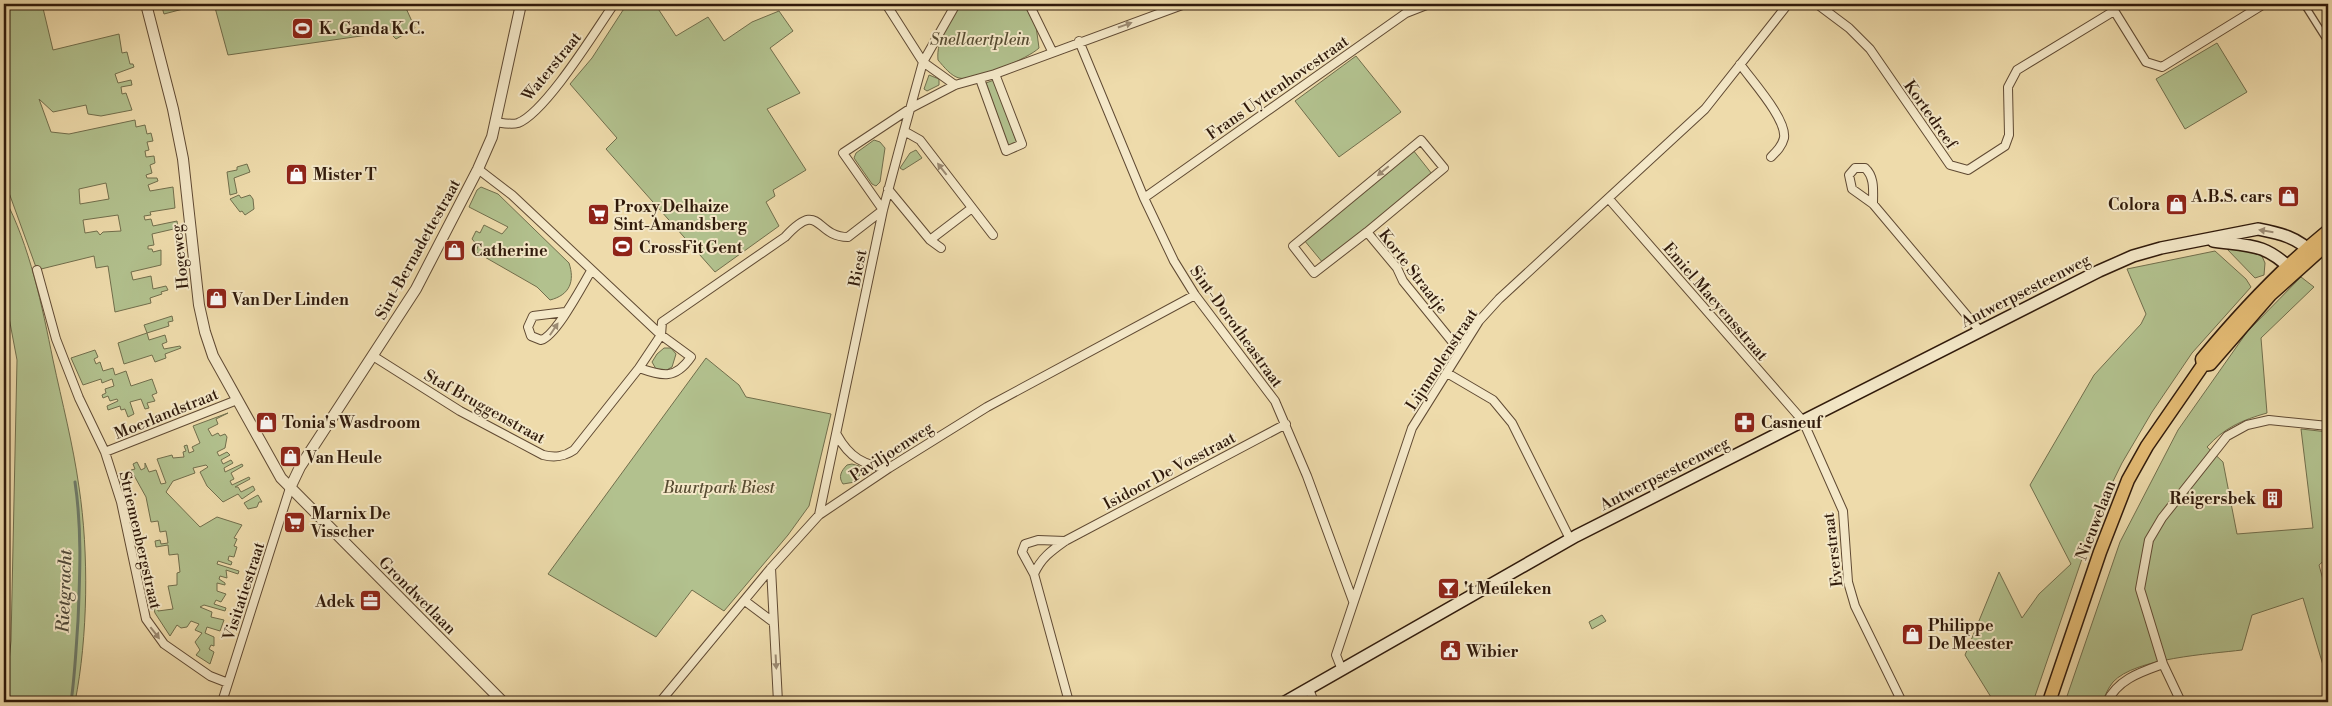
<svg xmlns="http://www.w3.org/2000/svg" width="2332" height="706" font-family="'Libre Bodoni',serif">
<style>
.green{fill:#b2c18e;stroke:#716e4c;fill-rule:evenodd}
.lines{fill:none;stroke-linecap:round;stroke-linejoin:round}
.stream{stroke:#6f7b69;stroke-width:3}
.pedestrian-casing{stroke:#604a33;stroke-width:8}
.minor-casing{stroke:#604a33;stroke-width:10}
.tertiary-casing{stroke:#604a33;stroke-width:12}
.secondary-casing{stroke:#301a0b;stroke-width:14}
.primary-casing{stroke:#301a0b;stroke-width:15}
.pedestrian{stroke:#f4e8c8;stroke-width:5.5}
.minor{stroke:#f4e8c8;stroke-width:8}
.tertiary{stroke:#f4e8c8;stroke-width:10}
.secondary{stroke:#f4e8c8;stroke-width:11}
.primary{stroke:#e7be76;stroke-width:12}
.oneway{fill:#9c8b73}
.labels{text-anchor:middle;stroke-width:4;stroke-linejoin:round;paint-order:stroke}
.poi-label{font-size:16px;font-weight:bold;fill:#301a0b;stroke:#f4e8c8;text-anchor:start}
.park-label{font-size:16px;font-style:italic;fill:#574c32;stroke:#f4e8c8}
.street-label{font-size:16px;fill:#301a0b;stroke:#f4e8c8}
.water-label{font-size:18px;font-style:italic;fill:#504a3a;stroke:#f4e8c8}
</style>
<rect width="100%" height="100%" fill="#eedbab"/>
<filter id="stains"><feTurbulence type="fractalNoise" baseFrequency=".004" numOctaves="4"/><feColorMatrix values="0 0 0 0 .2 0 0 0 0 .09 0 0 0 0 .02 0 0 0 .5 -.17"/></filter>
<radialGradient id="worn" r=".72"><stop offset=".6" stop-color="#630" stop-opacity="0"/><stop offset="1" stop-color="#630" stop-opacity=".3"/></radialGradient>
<!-- green -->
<path class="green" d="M 4,4 L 42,4 L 53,50 L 119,34 L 122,53 L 127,52 L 130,64 L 133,64 L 134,67 L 115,74 L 118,83 L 131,80 L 132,85 L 121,87 L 122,94 L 126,93 L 132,110 L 101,116 L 88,114 L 86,105 L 53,112 L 39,99 L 51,132 L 69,134 L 135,120 L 136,127 L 145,125 L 147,134 L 151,133 L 153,141 L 147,142 L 149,150 L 145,151 L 146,157 L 154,156 L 155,163 L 150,165 L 152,173 L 146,175 L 147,178 L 157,178 L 158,181 L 148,185 L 150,191 L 173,187 L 175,208 L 150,212 L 151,215 L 144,216 L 145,220 L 151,219 L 153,226 L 177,221 L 178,228 L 152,234 L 154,245 L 148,246 L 148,249 L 152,249 L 153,252 L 161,250 L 161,265 L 131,272 L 133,280 L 151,276 L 153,289 L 166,286 L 168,290 L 161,292 L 162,294 L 150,298 L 151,303 L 115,312 L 108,266 L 96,268 L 94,256 L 37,270 L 4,179 ZM 106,183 L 109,199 L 80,204 L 79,189 ZM 118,215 L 121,231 L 103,232 L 100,235 L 97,231 L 85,233 L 83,220 Z
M 161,4 L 202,4 L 164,14 Z
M 214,4 L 411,4 L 405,6 L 415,28 L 396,39 L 389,32 L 228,55 Z
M 627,4 L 655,4 L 676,36 L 708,17 L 724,41 L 752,22 L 779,11 L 793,31 L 770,48 L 800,93 L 767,109 L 806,170 L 773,190 L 775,196 L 766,202 L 779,226 L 715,272 L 606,149 L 617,138 L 570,84 L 592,58 Z
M 961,4 L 1024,4 L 1036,26 L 1039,48 C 1029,58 974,82 959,78 C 951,76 944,67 938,60 C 936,39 950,22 961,4 Z
M 2217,43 L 2247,92 L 2185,129 L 2156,79 Z
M 1356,56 L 1401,112 L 1339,157 L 1295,101 Z
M 929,75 L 939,79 L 939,85 L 927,91 L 924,89 Z
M 994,80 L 1017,143 L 1008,146 L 986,83 Z
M 874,140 L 880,142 L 885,148 L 880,182 L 876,186 L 872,184 L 854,158 L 856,153 Z
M 916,150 L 922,158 L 903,170 L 900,168 L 910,153 Z
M 1413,150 L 1432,174 L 1323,263 L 1304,240 Z
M 247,164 L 250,172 L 234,178 L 237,193 L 230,195 L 227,172 L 237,170 L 237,167 Z
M 481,187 L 498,194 L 569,263 C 575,281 570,295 550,300 L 537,287 L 476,252 L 478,246 L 472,239 L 476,231 L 480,233 L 484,225 L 502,234 L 508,227 L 469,207 L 477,190 Z
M 239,195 L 241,198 L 250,195 L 253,199 L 254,209 L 245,215 L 242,211 L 240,212 L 230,199 Z
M 4,197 C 30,246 42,306 53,360 C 62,402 73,444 79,487 C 89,553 88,637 75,702 L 5,702 L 11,641 L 17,360 L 4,291 Z
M 2226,248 L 2261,254 L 2265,263 L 2264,275 L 2255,278 Z
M 2215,251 L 2246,279 L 2251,287 L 2192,353 L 2152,412 L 2122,463 L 2098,512 L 2033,702 L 1994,702 L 1965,655 L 1999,572 L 2022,618 L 2039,594 L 2071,564 L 2030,485 L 2094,375 L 2141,324 L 2146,314 L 2127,269 Z
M 2301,277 L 2314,287 L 2261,338 L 2267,413 C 2242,420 2224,428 2207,447 L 2223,462 L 2237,534 L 2313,528 L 2301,429 L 2328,432 L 2328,557 L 2319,565 L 2328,598 L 2328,682 L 2303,598 L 2252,615 L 2242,650 C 2210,654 2135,658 2113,682 C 2108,688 2105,696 2102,702 L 2065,702 L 2120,542 L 2178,430 L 2247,332 Z
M 172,316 L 173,321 L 168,322 L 169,326 L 147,333 L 149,340 L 165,335 L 167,342 L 162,344 L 164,349 L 180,346 L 181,348 L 165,354 L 166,358 L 155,362 L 152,355 L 124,364 L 118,343 L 147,333 L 144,325 Z
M 664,348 L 671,348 L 676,354 L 672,367 L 663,372 L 656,369 L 652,362 L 657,354 Z
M 95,350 L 98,357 L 94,359 L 96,364 L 100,362 L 103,371 L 113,368 L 115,375 L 126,371 L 131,386 L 152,379 L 157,393 L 152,395 L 155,401 L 147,403 L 149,408 L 145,409 L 141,399 L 130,402 L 134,414 L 128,417 L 125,409 L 121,410 L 120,406 L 108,410 L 107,406 L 118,401 L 117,399 L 110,401 L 108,396 L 103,398 L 102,395 L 106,393 L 105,389 L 114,386 L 112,379 L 102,383 L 101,379 L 83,385 L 71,358 Z
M 706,358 L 739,385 L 746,397 L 831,414 L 809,506 L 788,535 L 724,611 L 692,590 L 656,637 L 548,574 Z
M 228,413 L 216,419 L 218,424 L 208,429 L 212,436 L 218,433 L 220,436 L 225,434 L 227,437 L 225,448 L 217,452 L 219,456 L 227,452 L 230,455 L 221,460 L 223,464 L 231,460 L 233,463 L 224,468 L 225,472 L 242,464 L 243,466 L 231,473 L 234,479 L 230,481 L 232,485 L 249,477 L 250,479 L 235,487 L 238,487 L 241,492 L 253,486 L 255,490 L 242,499 L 238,494 L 223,502 L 207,486 L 200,472 L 208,467 L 206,465 L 193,468 L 195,473 L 173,481 L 166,492 L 200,527 L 217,517 L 242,525 L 234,538 L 237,539 L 234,546 L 237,547 L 234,557 L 229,556 L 228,560 L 232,562 L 231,565 L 218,561 L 217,564 L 239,571 L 238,574 L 226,570 L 227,578 L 220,576 L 219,579 L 225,583 L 225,585 L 217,583 L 217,591 L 226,594 L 221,602 L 216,600 L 214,604 L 226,608 L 225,611 L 204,605 L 200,607 L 212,612 L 211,617 L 224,620 L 220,631 L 207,627 L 205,633 L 214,637 L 214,646 L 211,645 L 209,649 L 214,652 L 210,664 L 196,655 L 200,650 L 195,642 L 202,633 L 195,630 L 199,624 L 191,621 L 187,627 L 181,628 L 177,625 L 170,636 L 155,613 L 152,602 L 157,602 L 158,611 L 173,609 L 168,586 L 177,585 L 177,573 L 180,572 L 178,554 L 169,555 L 168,545 L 156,547 L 155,541 L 160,540 L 161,544 L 168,543 L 166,531 L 160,532 L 158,521 L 151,522 L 146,497 L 131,470 L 135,469 L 133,464 L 137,462 L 141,470 L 145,468 L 145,463 L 149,472 L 156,470 L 161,484 L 166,483 L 157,459 L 172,455 L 173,458 L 184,457 L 183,452 L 186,451 L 184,446 L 187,445 L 189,453 L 194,451 L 192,447 L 200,443 L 193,426 Z
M 852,464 L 859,466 L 860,475 L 855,482 L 843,484 C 838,477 841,471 847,465 Z
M 258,495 L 262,502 L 259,502 L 257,507 L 248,509 L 244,503 Z
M 1602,615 L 1606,621 L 1592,629 L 1589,622 Z"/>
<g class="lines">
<!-- stream -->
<path class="stream" d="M 71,702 C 75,675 76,648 78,621 C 80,574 82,529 75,482"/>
<defs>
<path id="pedestrian" d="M 2304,4 L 2328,42"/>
<path id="minor" d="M 886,4 L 923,62 L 955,85
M 1029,4 L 1052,51
M 1817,4 L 1849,28 L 1870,49 L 1950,165 L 1968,170 L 2005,146 L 2009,135 L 2008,87 L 2017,70 L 2114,11
M 2110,4 L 2146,62 L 2162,67 L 2264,4
M 1079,41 L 1144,198 L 1174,261 L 1195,295 L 1275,401 L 1307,476 L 1353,601
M 1740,64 C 1751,80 1787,119 1784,138 C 1782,146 1777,151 1771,157
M 980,79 L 1006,151 L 1022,144 L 995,74
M 495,122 C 503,123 511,125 518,123 C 546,112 596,30 614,4
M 904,131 L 920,140 L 993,235
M 478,169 L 512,195 L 661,335 L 691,357 C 675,380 663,376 639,368
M 888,189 L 930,240 L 941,248
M 1144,198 L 1406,13 L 1429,4
M 1609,199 L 1803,421 L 1843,511 L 1848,582 L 1855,606 L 1902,702
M 1873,204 C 1873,191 1875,177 1865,168 L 1855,168 L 1849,175 L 1852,189 L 1873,204 L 1980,331
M 1367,232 L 1314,273 L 1293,246 L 1421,140 L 1444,168 L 1367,232 L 1397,268 L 1403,281 L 1459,350
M 930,240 L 972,208
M 37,270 L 56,339 L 79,398 L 105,452 L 121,502 L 146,619 L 164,644 L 210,676 L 228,683
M 565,312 L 533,316 L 528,327 L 531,336 L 541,340 C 556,336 582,286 591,271
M 373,356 L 460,411 L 543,455 C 555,458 564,457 574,450 L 639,368 L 661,335 L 662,322 L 785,237 C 821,198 814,237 848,237 L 883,210 L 843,153 L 911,108 L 955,85 L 995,74 L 1185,4
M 1447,373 L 1493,400 L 1512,423 L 1570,539
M 837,435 C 849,457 864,466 889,468
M 105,452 L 237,400
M 819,515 L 883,210 L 904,131 L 923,62 L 956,4
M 771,568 L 778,702
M 1034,574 L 1022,552 L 1025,544 L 1038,540 L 1065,541
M 745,601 L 773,622
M 1342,670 L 1336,655 L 1412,428 L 1479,321 L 1499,299 L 1705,109 L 1788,4
M 1309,689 L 1314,702
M 222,702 L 290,488
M 660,702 L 771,568 L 819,515 L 889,468 L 987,407 L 1195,295
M 1069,702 L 1034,574 C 1041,558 1051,551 1065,541 L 1286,424
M 2107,702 C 2118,679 2141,672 2163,664
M 2181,702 L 2163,664 L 2140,589 L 2149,540 L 2162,518 L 2227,436 L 2247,425 L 2269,420 L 2328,426"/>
<path id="tertiary" d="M 146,4 L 173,109 L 183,159 L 199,305 L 205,332 L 213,356 L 281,478 L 503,702
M 290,488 L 300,467 L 416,289 L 478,169 L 492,137 L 521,4"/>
<path id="secondary" d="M 2213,241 C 2250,246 2265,243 2293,271
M 1285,702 L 1576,536 L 2099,271 L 2133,256 L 2161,248 L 2258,229 C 2278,233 2299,237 2312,254"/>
<path id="primary" d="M 2203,365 L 2210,364 L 2270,295 L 2328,243
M 2049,702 L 2100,552 L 2128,480 L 2147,446 L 2203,365 L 2202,359 C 2241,312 2281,269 2328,231"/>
</defs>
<!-- pedestrian casing -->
<use href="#pedestrian" class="pedestrian-casing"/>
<!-- minor casing -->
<use href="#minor" class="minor-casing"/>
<!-- tertiary casing -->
<use href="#tertiary" class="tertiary-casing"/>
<!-- secondary casing -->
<use href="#secondary" class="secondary-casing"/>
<!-- primary casing -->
<use href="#primary" class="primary-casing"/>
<!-- pedestrian -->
<use href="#pedestrian" class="pedestrian"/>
<!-- minor -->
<use href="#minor" class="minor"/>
<!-- tertiary -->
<use href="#tertiary" class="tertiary"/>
<!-- secondary -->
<use href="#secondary" class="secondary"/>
<!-- primary -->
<use href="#primary" class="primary"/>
</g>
<!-- one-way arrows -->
<defs><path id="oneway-solid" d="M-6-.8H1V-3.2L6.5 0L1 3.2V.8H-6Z" transform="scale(1.25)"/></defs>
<g class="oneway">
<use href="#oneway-solid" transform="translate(1125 25) rotate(-19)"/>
<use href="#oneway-solid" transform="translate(942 169) rotate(-128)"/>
<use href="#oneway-solid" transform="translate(1383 171) rotate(140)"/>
<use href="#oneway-solid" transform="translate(2266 231) rotate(-171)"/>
<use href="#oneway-solid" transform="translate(554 329) rotate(-56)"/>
<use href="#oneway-solid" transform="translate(155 633) rotate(52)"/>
<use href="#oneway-solid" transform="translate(776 662) rotate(87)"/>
</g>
<!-- icons -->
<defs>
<symbol id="stadium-square" viewBox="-11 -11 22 22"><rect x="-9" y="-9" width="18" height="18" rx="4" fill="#8f2418" stroke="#f4e8c8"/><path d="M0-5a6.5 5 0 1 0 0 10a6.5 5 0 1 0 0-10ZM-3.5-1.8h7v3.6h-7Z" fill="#fff"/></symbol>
<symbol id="shop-square" viewBox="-11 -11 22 22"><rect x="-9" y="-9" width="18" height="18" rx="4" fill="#8f2418" stroke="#f4e8c8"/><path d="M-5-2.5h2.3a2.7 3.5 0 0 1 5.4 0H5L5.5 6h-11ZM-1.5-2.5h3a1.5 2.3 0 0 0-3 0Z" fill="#fff"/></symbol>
<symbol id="supermarket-square" viewBox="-11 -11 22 22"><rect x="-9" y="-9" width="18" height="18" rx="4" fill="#8f2418" stroke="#f4e8c8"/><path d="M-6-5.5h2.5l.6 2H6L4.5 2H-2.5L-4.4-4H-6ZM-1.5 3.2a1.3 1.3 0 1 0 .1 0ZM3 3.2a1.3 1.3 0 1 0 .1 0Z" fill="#fff"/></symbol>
<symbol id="pharmacy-square" viewBox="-11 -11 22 22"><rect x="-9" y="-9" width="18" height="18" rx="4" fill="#8f2418" stroke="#f4e8c8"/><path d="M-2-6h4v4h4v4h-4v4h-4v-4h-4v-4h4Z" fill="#fff"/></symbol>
<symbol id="building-square" viewBox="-11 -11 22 22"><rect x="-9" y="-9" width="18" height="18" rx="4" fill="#8f2418" stroke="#f4e8c8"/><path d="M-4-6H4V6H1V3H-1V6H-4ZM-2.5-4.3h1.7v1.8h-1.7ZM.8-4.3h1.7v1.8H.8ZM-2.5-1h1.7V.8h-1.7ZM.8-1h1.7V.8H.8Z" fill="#fff"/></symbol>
<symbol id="bar-square" viewBox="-11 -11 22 22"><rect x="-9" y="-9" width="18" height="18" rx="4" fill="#8f2418" stroke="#f4e8c8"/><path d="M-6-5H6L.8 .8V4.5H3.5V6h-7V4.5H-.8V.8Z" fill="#fff"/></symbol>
<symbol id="office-square" viewBox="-11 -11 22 22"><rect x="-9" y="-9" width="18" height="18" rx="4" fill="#8f2418" stroke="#f4e8c8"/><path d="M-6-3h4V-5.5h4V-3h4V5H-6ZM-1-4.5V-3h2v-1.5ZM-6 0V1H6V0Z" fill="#fff"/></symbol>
<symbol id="civic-square" viewBox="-11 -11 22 22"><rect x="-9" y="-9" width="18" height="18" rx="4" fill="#8f2418" stroke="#f4e8c8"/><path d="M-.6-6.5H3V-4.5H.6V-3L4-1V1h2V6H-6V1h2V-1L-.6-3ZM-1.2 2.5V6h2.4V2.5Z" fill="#fff"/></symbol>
</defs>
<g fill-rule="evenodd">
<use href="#stadium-square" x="290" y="16" width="25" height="25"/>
<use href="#shop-square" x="284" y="162" width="25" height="25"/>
<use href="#shop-square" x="2276" y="184" width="25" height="25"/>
<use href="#shop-square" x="2164" y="192" width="25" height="25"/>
<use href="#supermarket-square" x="586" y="202" width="25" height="25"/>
<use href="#stadium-square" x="610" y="234" width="25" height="25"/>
<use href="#shop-square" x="442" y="238" width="25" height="25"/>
<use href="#shop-square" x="204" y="286" width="25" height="25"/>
<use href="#shop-square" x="254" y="410" width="25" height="25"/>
<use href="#pharmacy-square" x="1732" y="410" width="25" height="25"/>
<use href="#shop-square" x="278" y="444" width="25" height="25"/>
<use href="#building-square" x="2260" y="486" width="25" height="25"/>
<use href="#supermarket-square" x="282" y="510" width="25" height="25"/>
<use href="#bar-square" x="1436" y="576" width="25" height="25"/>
<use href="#office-square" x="358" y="588" width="25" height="25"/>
<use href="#shop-square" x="1900" y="622" width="25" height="25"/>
<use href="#civic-square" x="1438" y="638" width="25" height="25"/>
</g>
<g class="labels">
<!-- poi labels -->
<g class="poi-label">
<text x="319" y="34">K. Ganda K.C.</text>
<text x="313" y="180">Mister T</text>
<text x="2272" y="202" text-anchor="end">A.B.S. cars</text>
<text x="2160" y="210" text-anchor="end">Colora</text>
<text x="614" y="212">Proxy Delhaize<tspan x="614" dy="18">Sint-Amandsberg</tspan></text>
<text x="639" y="253">CrossFit Gent</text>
<text x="471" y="256">Catherine</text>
<text x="232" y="305">Van Der Linden</text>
<text x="282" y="428">Tonia's Wasdroom</text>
<text x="1761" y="428">Casneuf</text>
<text x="306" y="463">Van Heule</text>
<text x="2256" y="504" text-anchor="end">Reigersbek</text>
<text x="311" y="519">Marnix De<tspan x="311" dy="18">Visscher</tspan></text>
<text x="1464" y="594">'t Meuleken</text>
<text x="355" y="607" text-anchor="end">Adek</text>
<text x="1928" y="631">Philippe<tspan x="1928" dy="18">De Meester</tspan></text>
<text x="1466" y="657">Wibier</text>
</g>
<!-- park labels -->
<g class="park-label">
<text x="980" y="45">Snellaertplein</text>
<text x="719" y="493">Buurtpark Biest</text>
</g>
<!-- street labels -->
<g class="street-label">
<text transform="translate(551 66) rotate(-51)" y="6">Waterstraat</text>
<text transform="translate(1277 87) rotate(-35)" y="6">Frans Uyttenhovestraat</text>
<text transform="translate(1931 114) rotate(55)" y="6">Kortedreef</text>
<text transform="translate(417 249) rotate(-61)" y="6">Sint-Bernadettestraat</text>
<text transform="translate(179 257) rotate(-96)" y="6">Hogeweg</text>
<text transform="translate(857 268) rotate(-79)" y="6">Biest</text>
<text transform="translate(1414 271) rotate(52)" y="6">Korte Straatje</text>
<text transform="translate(2025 290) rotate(-27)" y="6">Antwerpsesteenweg</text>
<text transform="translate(1716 301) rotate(49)" y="6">Emiel Maeyensstraat</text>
<text transform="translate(1237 326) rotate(54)" y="6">Sint-Dorotheastraat</text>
<text transform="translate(1441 359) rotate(-57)" y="6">Lijnmolenstraat</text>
<text transform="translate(485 406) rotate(29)" y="6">Staf Bruggenstraat</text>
<text transform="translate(166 413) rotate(-22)" y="6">Moerlandstraat</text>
<text transform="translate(891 451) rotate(-33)" y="6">Paviljoenweg</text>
<text transform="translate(1169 470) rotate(-28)" y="6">Isidoor De Vosstraat</text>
<text transform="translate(1664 473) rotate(-27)" y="6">Antwerpsesteenweg</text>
<text transform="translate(2095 520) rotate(-69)" y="6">Nieuwelaan</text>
<text transform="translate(141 540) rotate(77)" y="6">Striemenbergstraat</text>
<text transform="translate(1832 550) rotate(-97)" y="6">Everstraat</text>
<text transform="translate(243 591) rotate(-72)" y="6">Visitatiestraat</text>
<text transform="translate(418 595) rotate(45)" y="6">Grondwetlaan</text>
</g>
<!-- water labels -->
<g class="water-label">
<text transform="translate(64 591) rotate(-88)" y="6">Rietgracht</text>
</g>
</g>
<!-- margin -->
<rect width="2332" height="706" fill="none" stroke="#eedbab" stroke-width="20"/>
<rect x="5" y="5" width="2322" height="696" fill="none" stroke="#301a0b" stroke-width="2.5"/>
<rect x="10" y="10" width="2312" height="686" fill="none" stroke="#301a0b"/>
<rect width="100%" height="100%" filter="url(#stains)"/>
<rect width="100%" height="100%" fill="url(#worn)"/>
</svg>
